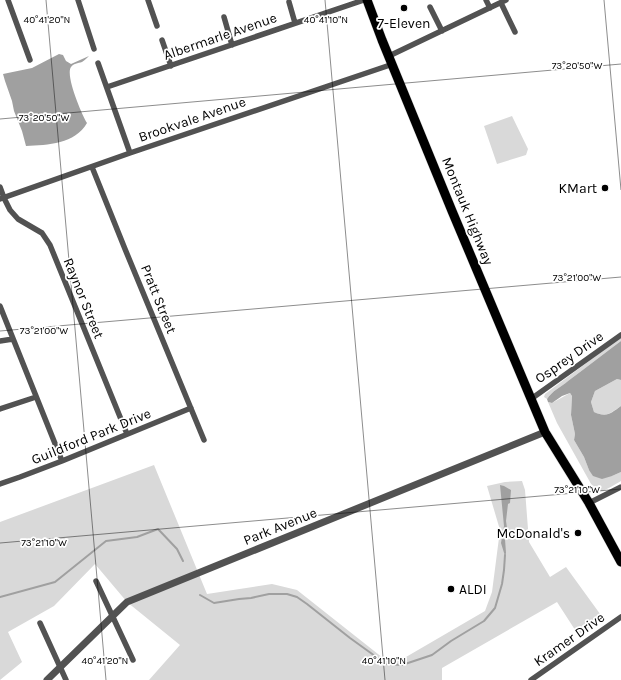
<svg xmlns="http://www.w3.org/2000/svg" width="621" height="680" font-family="Karla,sans-serif">
<style>
.green{fill:#d9d9d9}
.water{fill:#a0a0a0}
.lines{fill:none;stroke-linecap:round;stroke-linejoin:round}
.stream{stroke:#a0a0a0;stroke-width:2}
.primary-casing{stroke:#dbdbdb;stroke-width:10}
.minor{stroke:#525252;stroke-width:5.5}
.tertiary{stroke:#525252;stroke-width:7}
.primary{stroke:#000;stroke-width:9}
.ticks{fill:none;stroke:#000;stroke-width:1;stroke-opacity:0.45}
.poi-dot{fill:#000;stroke:#fff;stroke-width:1.5}
.labels{text-anchor:middle;stroke-width:3.5;stroke-linejoin:round;paint-order:stroke}
.poi-label{font-size:14px;fill:#000;stroke:#fff;text-anchor:end}
.street-label{font-size:14px;fill:#000;stroke:#fff}
.ticks-label{font-size:10px;text-anchor:middle;fill:#000;stroke:#fff;stroke-width:3.5;stroke-linejoin:round;paint-order:stroke}
</style>
<rect width="100%" height="100%" fill="#fff"/>
<!-- green -->
<path class="green" d="M 512,116 L 528,149 L 526,155 L 497,164 L 484,126 Z
M 621,337 L 621,341 C 603,354 586,368 568,381 C 561,387 552,391 547,399 L 544,397 L 545,394 Z
M 617,379 L 621,380 L 621,406 C 610,413 607,418 594,412 L 591,402 L 595,391 Z
M 570,393 L 572,396 L 571,415 L 575,434 L 574,440 L 584,457 L 589,470 L 612,476 L 621,472 L 621,481 C 614,485 603,493 595,491 L 557,423 L 548,402 L 552,403 Z
M 154,465 L 207,594 L 272,584 L 297,590 L 383,658 L 406,657 L 485,611 L 492,592 L 500,530 L 487,486 L 505,482 L 522,481 L 525,490 L 529,542 L 550,577 L 566,567 L 603,618 L 579,636 L 557,602 L 442,668 L 442,680 L 149,680 L 180,645 L 127,602 L 95,564 L 54,606 L 8,632 L 22,662 L 0,680 L 0,522 Z"/>
<!-- water -->
<path class="water" d="M 59,54 L 63,55 L 66,61 L 71,64 L 89,56 C 87,58 85,60 82,62 C 78,63 73,64 71,67 C 65,75 82,115 87,123 C 75,144 48,145 26,146 L 22,131 L 14,111 L 12,101 L 5,81 L 3,74 L 32,68 Z
M 621,341 L 621,380 L 617,379 L 595,391 L 591,402 L 594,412 C 607,418 611,413 621,406 L 621,472 L 612,476 L 602,479 L 593,476 L 589,470 L 584,457 L 574,440 L 575,434 L 571,415 L 572,396 L 570,393 L 562,396 L 552,403 L 548,402 L 547,399 C 552,391 561,387 568,381 C 586,368 603,354 621,341 Z
M 500,485 L 504,486 L 511,490 L 510,503 L 508,504 L 506,521 L 507,528 L 505,539 L 506,553 L 505,556 L 501,543 L 504,526 Z"/>
<g class="lines">
<!-- stream -->
<path class="stream" d="M 200,595 L 214,603 L 239,599 L 251,598 L 269,594 L 287,594 L 297,597 L 307,604 L 350,638 L 386,664 L 402,665 L 432,655 L 451,641 L 484,621 L 495,608 L 502,584 L 504,570 L 505,555
M 0,597 L 55,582 L 106,541 L 137,537 L 158,529 L 177,549 L 183,561"/>
<defs>
<path id="primary" d="M 367,0 L 382,40 L 452,211 L 545,432 L 589,503 L 621,562"/>
</defs>
<!-- primary casing -->
<use href="#primary" class="primary-casing"/>
<!-- minor -->
<path class="minor" d="M 8,0 L 30,60
M 78,0 L 94,49
M 148,0 L 157,26
M 486,0 L 490,8
M 289,2 L 295,23
M 501,3 L 515,32
M 430,7 L 442,31
M 224,17 L 232,45
M 162,40 L 171,66
M 389,56 L 506,0
M 98,63 L 130,153
M 107,87 L 364,0
M 92,167 L 125,249 L 204,440
M 0,187 L 4,198 L 10,210 L 18,219 L 42,233 L 50,245 L 127,434
M 0,199 L 130,153 L 393,64
M 0,306 L 62,461
M 0,341 L 13,339
M 531,399 L 621,335
M 0,409 L 36,397
M 0,484 L 20,477 L 62,461 L 191,408
M 589,503 L 621,487
M 96,581 L 133,660
M 40,623 L 66,680
M 531,680 L 621,617"/>
<!-- tertiary -->
<path class="tertiary" d="M 47,680 L 127,602 L 545,432"/>
<!-- primary -->
<use href="#primary" class="primary"/>
</g>
<!-- ticks -->
<path class="ticks" d="M 46,0 L 106,680M 325,0 L 385,680M 604,0 L 621,190M 0,119 L 621,64M 0,331 L 621,277M 0,543 L 621,489"/>
<!-- markers -->
<g class="poi-dot">
<circle cx="404" cy="8" r="4"/>
<circle cx="605" cy="188" r="4"/>
<circle cx="578" cy="533" r="4"/>
<circle cx="451" cy="589" r="4"/>
</g>
<g class="labels">
<!-- poi labels -->
<g class="poi-label">
<text x="404" y="28" text-anchor="middle">7-Eleven</text>
<text x="597" y="193">KMart</text>
<text x="570" y="538">McDonald's</text>
<text x="459" y="594" text-anchor="start">ALDI</text>
</g>
<!-- street labels -->
<g class="street-label">
<text transform="translate(220 36) rotate(-19)" y="5">Albermarle Avenue</text>
<text transform="translate(192 119) rotate(-19)" y="5">Brookvale Avenue</text>
<text transform="translate(468 211) rotate(68)" y="5">Montauk Highway</text>
<text transform="translate(84 298) rotate(68)" y="5">Raynor Street</text>
<text transform="translate(159 299) rotate(68)" y="5">Pratt Street</text>
<text transform="translate(569 357) rotate(-35)" y="5">Osprey Drive</text>
<text transform="translate(91 436) rotate(-22)" y="5">Guildford Park Drive</text>
<text transform="translate(280 526) rotate(-22)" y="5">Park Avenue</text>
<text transform="translate(569 639) rotate(-35)" y="5">Kramer Drive</text>
</g>
</g>
<g class="ticks-label">
<text x="47" y="23">40°41'20"N</text>
<text x="326" y="23">40°41'10"N</text>
<text x="577" y="69">73°20'50"W</text>
<text x="44" y="121">73°20'50"W</text>
<text x="577" y="281">73°21'00"W</text>
<text x="44" y="334">73°21'00"W</text>
<text x="577" y="493">73°21'10"W</text>
<text x="44" y="546">73°21'10"W</text>
<text x="105" y="664">40°41'20"N</text>
<text x="384" y="664">40°41'10"N</text>
</g>
</svg>
